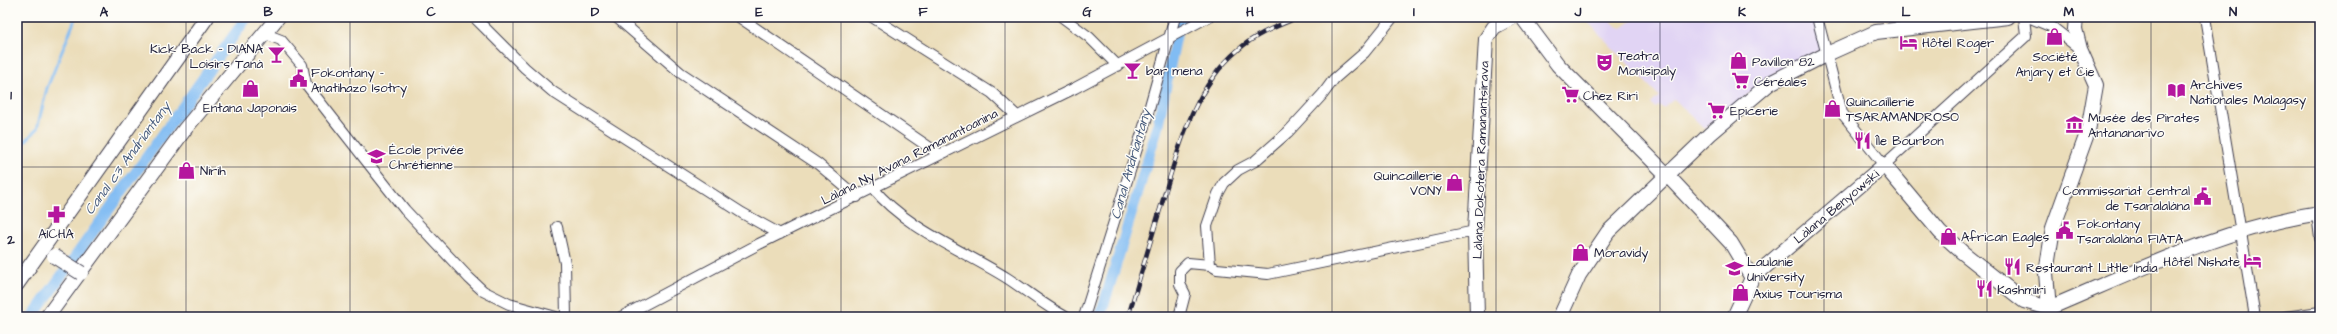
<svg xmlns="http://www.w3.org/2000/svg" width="2337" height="334" font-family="'Architects Daughter',sans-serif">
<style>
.built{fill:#e1d4f4}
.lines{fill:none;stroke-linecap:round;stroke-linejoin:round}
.stream{stroke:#81bcf3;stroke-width:3}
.canal{stroke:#81bcf3;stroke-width:11}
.street-casing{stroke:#403e4e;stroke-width:12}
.secondary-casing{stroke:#403e4e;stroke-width:16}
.street{stroke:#fff;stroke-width:10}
.secondary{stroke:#fff;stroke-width:14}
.rail-casing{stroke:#22223b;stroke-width:4.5}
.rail{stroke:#fdfcf7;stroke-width:3;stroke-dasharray:9;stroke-linecap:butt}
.secondary-bridge-casing{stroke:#403e4e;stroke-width:16;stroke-linecap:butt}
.secondary-bridge{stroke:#fff;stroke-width:14}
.grid{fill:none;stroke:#22223b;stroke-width:1;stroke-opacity:0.55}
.labels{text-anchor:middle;stroke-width:3;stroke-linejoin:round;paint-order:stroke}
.poi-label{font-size:13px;fill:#22223b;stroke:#fdfcf7;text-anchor:start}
.street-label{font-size:13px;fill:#22223b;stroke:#fdfcf7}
.water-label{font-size:14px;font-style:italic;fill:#43587b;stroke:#fdfcf7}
.neatline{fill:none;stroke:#22223b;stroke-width:1.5}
.grid-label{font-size:13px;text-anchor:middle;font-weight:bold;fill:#22223b}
</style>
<rect width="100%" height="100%" fill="#fdfcf7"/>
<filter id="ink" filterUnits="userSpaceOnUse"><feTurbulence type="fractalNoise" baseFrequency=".025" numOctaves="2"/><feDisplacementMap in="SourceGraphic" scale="8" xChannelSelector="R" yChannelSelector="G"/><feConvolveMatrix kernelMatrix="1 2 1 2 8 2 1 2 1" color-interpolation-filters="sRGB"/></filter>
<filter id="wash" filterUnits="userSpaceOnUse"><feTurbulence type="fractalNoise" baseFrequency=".012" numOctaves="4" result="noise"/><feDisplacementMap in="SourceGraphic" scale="16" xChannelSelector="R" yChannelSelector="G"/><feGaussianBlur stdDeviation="0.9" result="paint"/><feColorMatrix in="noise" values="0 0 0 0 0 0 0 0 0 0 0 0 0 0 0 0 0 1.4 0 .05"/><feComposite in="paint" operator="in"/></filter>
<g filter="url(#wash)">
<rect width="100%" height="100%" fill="#ebddba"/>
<!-- built -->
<path class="built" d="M 1583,17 L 1607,17 L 1616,26 L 1622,28 L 1637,17 L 1816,17 L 1824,48 L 1779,70 L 1705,129 L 1674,99 L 1665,107 L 1662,108 L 1659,105 L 1655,108 L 1651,104 L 1659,96 Z"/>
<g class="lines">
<!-- stream -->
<path class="stream" d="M 17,150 L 37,129 L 47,88 L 76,17"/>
<!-- canal -->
<path class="canal" d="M 32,317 L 247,17
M 1100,317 L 1157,129 L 1180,17"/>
</g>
</g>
<g filter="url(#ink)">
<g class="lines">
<defs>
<path id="street" d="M 474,17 L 525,68 L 553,92 L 742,213 L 780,234
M 616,17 L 681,73 L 818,164 L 857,197
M 739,17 L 939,154
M 872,17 L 992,93 L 1017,116
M 1062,17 L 1089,37 L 1118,66
M 1393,17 L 1364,53 L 1334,79 L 1323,94 L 1288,132 L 1255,161 L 1238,170 L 1224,183 L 1218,194 L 1207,226 L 1210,265 L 1217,269 L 1268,274 L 1475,231
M 1817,17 L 1842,113 L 1884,165 L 2026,36 L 2024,17
M 2028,17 L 2052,27 L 2080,49
M 2205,17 L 2255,317
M 263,33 L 281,40 L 302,65 L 306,84 L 331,116 L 405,210 L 469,278 L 483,291 L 509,304 L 556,317
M 873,188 C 905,228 964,251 1007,278 C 1027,291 1045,306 1066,317
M 2317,214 L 2320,238
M 557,227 L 565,263 L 566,317
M 621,317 L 759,244 L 1075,88 L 1208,17
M 1084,317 L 1146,120 L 1175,17
M 1179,317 L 1185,294 L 1180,284 L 1180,271 L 1188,263 L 1210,265
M 2285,317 L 2320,312"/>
<path id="secondary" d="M 1522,17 L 1558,65 L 1668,176 L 1731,243 L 1752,278
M 17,284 L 207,17
M 2049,308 L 2046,273 L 2053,228 L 2088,131 L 2096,85 L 2080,49 L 2075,29 L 2076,17
M 2049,308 C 2137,271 2225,227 2320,213
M 47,317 L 185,129 L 278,17
M 1477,317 L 1475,231 L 1486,39 L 1494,27 L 1513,17
M 1560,317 L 1579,275 L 1608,232 L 1710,134 L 1770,83 L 1827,54 L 1876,32 L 2008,17
M 1734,317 L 1752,278 L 1884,165 L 1940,232 L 1962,252 L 2024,301 L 2049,308"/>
</defs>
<!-- street casing -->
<use href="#street" class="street-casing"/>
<!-- secondary casing -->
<use href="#secondary" class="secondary-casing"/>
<!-- street -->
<use href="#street" class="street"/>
<!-- secondary -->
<use href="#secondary" class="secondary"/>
<defs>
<path id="rail" d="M 1128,317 C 1139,280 1150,243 1161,206 C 1178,151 1192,89 1238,50 C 1256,34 1277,26 1299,17"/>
</defs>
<!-- rail casing -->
<use href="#rail" class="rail-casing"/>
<!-- rail -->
<use href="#rail" class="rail"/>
<defs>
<path id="secondary-bridge" d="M 54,256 L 81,273"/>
</defs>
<!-- secondary-bridge casing -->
<use href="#secondary-bridge" class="secondary-bridge-casing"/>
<!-- secondary-bridge -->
<use href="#secondary-bridge" class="secondary-bridge"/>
</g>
</g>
<!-- grid -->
<path class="grid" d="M 186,17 L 186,317M 350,17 L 350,317M 513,17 L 513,317M 677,17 L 677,317M 841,17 L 841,317M 1005,17 L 1005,317M 1168,17 L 1168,317M 1332,17 L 1332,317M 1496,17 L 1496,317M 1660,17 L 1660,317M 1824,17 L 1824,317M 1987,17 L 1987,317M 2151,17 L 2151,317M 17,167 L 2320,167"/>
<!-- icons -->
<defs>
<symbol id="shop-bare" viewBox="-9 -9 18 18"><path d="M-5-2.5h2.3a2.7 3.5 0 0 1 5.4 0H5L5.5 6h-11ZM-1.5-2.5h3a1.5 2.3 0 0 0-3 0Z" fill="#b5179e" stroke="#fdfcf7" stroke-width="2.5" paint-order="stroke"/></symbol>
<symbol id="hotel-bare" viewBox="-9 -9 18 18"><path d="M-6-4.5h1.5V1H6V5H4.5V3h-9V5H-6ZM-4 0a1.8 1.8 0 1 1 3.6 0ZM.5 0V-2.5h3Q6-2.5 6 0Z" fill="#b5179e" stroke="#fdfcf7" stroke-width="2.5" paint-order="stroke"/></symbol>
<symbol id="bar-bare" viewBox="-9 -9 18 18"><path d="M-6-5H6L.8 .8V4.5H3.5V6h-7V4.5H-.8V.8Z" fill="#b5179e" stroke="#fdfcf7" stroke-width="2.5" paint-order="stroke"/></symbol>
<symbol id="theatre-bare" viewBox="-9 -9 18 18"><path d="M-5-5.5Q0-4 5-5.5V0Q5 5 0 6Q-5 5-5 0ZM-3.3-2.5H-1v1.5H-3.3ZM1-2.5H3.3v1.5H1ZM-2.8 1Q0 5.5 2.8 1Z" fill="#b5179e" stroke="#fdfcf7" stroke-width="2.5" paint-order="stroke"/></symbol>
<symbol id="civic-bare" viewBox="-9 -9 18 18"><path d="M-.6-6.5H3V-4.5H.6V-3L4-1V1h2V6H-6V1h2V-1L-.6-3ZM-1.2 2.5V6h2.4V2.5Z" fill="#b5179e" stroke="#fdfcf7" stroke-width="2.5" paint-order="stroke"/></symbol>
<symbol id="supermarket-bare" viewBox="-9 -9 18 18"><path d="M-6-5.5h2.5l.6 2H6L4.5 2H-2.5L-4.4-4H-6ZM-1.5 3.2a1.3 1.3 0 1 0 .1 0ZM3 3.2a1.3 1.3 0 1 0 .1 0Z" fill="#b5179e" stroke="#fdfcf7" stroke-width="2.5" paint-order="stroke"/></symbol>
<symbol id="library-bare" viewBox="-9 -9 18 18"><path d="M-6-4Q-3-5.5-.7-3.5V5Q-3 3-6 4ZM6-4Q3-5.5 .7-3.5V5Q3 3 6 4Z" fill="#b5179e" stroke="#fdfcf7" stroke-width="2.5" paint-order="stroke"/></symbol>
<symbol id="museum-bare" viewBox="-9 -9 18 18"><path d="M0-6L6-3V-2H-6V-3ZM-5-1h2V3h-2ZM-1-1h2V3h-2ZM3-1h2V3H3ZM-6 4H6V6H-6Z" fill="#b5179e" stroke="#fdfcf7" stroke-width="2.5" paint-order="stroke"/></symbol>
<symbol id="restaurant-bare" viewBox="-9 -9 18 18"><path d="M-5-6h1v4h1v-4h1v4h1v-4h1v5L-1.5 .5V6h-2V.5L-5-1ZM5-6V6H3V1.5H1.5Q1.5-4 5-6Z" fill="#b5179e" stroke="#fdfcf7" stroke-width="2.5" paint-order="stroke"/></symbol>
<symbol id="school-bare" viewBox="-9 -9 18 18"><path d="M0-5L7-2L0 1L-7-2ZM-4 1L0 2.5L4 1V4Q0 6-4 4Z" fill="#b5179e" stroke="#fdfcf7" stroke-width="2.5" paint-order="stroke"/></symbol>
<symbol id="pharmacy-bare" viewBox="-9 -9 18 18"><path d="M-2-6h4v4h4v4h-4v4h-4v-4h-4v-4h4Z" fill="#b5179e" stroke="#fdfcf7" stroke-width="2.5" paint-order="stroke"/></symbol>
<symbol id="university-bare" viewBox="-9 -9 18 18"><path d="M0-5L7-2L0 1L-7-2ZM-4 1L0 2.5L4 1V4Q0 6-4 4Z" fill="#b5179e" stroke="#fdfcf7" stroke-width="2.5" paint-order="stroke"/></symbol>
</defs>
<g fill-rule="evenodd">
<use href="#shop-bare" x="2042" y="24" width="25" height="25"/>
<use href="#hotel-bare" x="1896" y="30" width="25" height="25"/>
<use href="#bar-bare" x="264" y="42" width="25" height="25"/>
<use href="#shop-bare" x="1726" y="48" width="25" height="25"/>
<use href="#theatre-bare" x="1592" y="50" width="25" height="25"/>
<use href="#bar-bare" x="1120" y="58" width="25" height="25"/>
<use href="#civic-bare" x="286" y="66" width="25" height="25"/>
<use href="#supermarket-bare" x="1728" y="68" width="25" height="25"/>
<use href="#shop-bare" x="238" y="76" width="25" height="25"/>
<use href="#library-bare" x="2164" y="78" width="25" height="25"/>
<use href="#supermarket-bare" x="1558" y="82" width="25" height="25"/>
<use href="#shop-bare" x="1820" y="96" width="25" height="25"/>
<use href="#supermarket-bare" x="1704" y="98" width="25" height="25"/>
<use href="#museum-bare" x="2062" y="112" width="25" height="25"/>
<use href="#restaurant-bare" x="1850" y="128" width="25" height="25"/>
<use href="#school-bare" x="364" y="144" width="25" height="25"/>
<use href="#shop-bare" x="174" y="158" width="25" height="25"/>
<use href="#shop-bare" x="1442" y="170" width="25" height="25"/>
<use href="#civic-bare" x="2190" y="184" width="25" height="25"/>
<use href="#pharmacy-bare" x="44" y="202" width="25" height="25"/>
<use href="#civic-bare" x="2052" y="218" width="25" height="25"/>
<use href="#shop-bare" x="1936" y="224" width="25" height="25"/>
<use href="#shop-bare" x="1568" y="240" width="25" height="25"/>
<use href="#hotel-bare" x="2240" y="248" width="25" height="25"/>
<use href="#restaurant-bare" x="2000" y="254" width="25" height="25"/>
<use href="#university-bare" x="1722" y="256" width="25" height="25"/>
<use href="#restaurant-bare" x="1972" y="276" width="25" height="25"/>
<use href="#shop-bare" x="1728" y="280" width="25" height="25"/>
</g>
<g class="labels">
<!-- poi labels -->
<g class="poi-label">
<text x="1922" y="47">Hôtel Roger</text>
<text x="263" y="53" text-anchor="end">Kick Back - DIANA<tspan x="263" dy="15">Loisirs Tanà</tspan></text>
<text x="1618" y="60">Teatra<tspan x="1618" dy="15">Monisipaly</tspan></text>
<text x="2055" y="61" text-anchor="middle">Société<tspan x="2055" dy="15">Anjary et Cie</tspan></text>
<text x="1752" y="66">Pavillon 82</text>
<text x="1146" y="75">bar mena</text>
<text x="311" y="77">Fokontany -<tspan x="311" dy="15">Anatihazo Isotry</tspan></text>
<text x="1754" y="86">Céréales</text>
<text x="2190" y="89">Archives<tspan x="2190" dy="15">Nationales Malagasy</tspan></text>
<text x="1583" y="100">Chez Riri</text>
<text x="1846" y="106">Quincaillerie<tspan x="1846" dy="15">TSARAMANDROSO</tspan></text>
<text x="250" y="112" text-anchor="middle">Entana Japonais</text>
<text x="1730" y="115">Epicerie</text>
<text x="2088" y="122">Musée des Pirates<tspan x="2088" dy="15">Antananarivo</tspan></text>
<text x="1876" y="145">Île Bourbon</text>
<text x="389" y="154">École privée<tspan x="389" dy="15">Chrétienne</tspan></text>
<text x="200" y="175">Nirih</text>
<text x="1442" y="180" text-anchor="end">Quincaillerie<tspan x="1442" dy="15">VONY</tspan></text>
<text x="2190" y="195" text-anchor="end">Commissariat central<tspan x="2190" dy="15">de Tsaralalàna</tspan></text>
<text x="2077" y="228">Fokontany<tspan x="2077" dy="15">Tsaralalàna FIATA</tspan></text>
<text x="56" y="238" text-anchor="middle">AICHA</text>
<text x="1961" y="241">African Eagles</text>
<text x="1594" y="257">Moravidy</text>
<text x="1747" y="266">Laulanie<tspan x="1747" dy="15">University</tspan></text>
<text x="2240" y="266" text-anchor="end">Hôtel Nishate</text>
<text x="2026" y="272">Restaurant Little India</text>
<text x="1997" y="294">Kashmiri</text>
<text x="1753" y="298">Axius Tourisma</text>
</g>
<!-- street labels -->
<g class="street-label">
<text transform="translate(909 156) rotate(-27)" y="5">Làlana Ny Avana Ramanantoanina</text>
<text transform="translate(1480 160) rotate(-88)" y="5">Làlana Dokotera Ramanantsirava</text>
<text transform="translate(1836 206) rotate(-40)" y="5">Làlana Benyowski</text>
</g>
<!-- water labels -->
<g class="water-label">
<text transform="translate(127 158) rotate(-54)" y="5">Canal c3 Andriantany</text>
<text transform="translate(1130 164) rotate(-74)" y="5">Canal Andriantany</text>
</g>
</g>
<!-- margin -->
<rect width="2337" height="334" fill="none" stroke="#fdfcf7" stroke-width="44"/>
<rect x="22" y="22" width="2293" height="290" class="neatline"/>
<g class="grid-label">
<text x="104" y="16">A</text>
<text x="268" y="16">B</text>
<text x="431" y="16">C</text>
<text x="595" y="16">D</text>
<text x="759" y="16">E</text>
<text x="923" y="16">F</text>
<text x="1087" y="16">G</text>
<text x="1250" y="16">H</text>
<text x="1414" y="16">I</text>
<text x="1578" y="16">J</text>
<text x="1742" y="16">K</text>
<text x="1906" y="16">L</text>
<text x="2069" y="16">M</text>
<text x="2233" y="16">N</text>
<text x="11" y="99">1</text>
<text x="11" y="244">2</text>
</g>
</svg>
